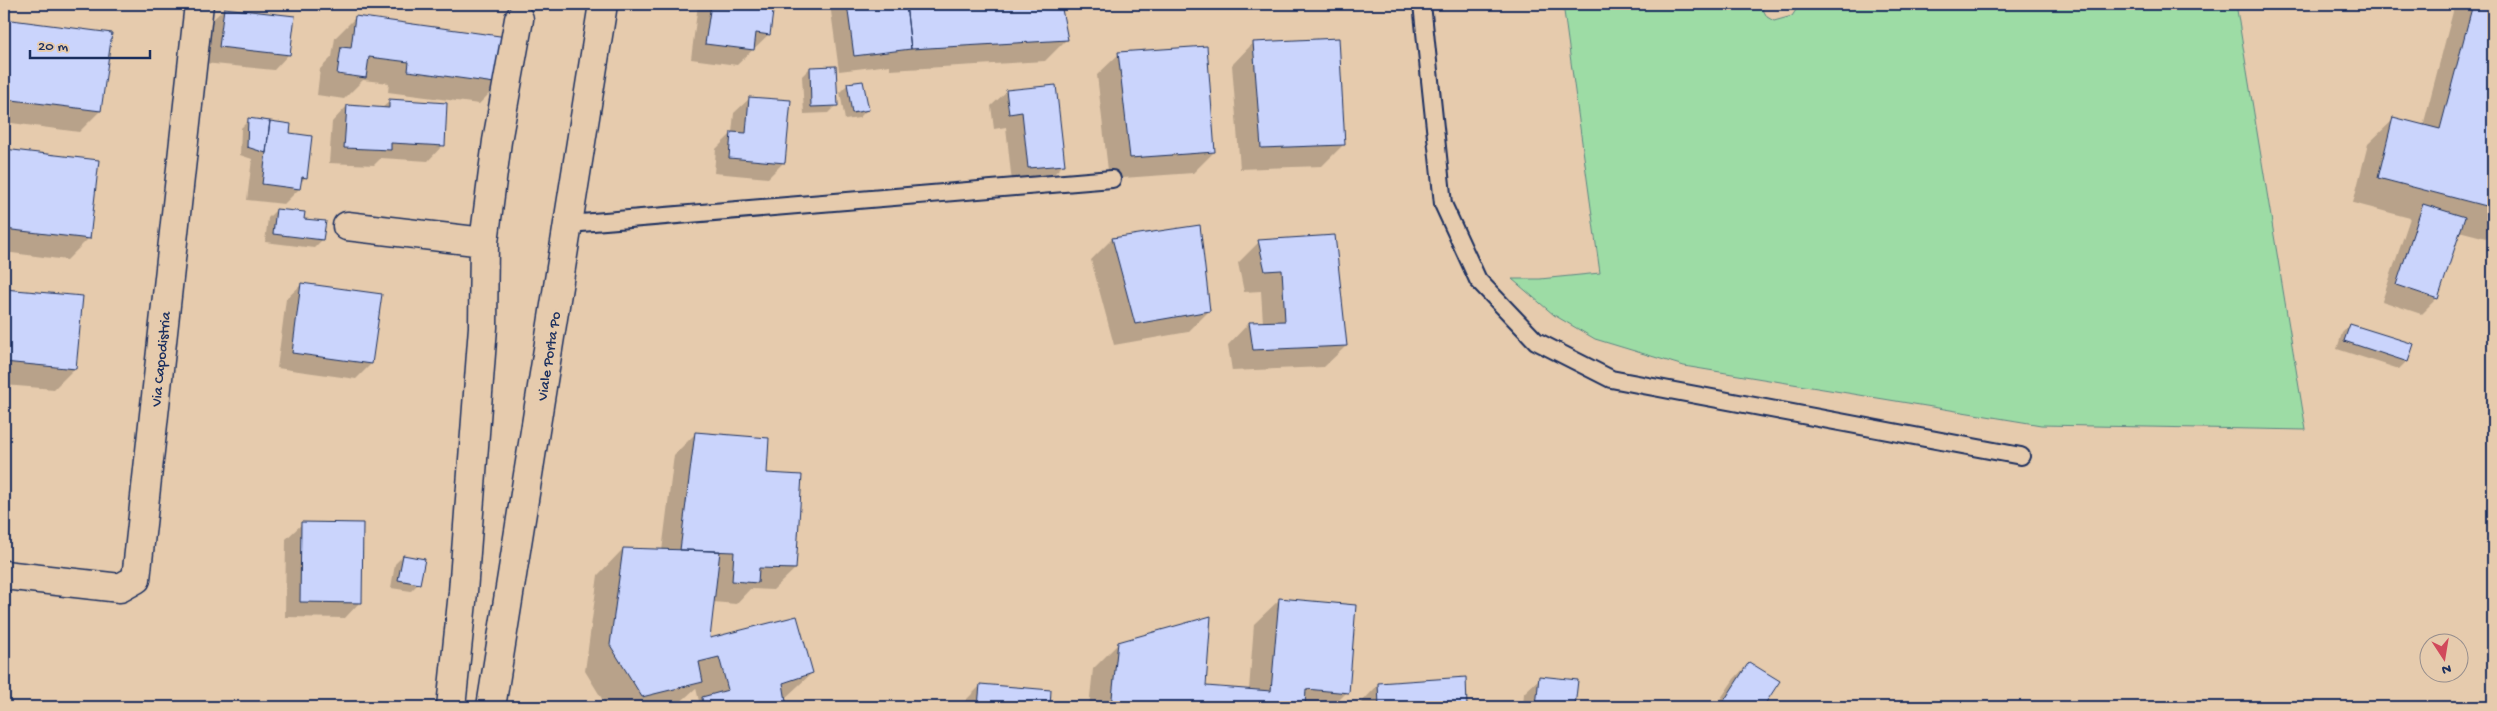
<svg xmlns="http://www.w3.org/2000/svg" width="2497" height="711" font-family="'Gochi Hand',sans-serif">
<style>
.green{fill:#9ddca5;stroke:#5c8682}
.shadow{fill:#0003}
.building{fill:#cad4fc;stroke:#1b2f5e}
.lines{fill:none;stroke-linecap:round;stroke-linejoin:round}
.service-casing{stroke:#1b2f5e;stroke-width:20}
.minor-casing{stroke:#1b2f5e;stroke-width:31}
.secondary-casing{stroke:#1b2f5e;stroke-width:31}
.service{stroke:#e6cbad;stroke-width:16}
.minor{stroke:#e6cbad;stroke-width:28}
.secondary{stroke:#e6cbad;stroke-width:28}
.labels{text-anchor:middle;stroke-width:5;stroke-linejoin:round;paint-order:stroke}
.street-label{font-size:15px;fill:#1b2f5e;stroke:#e6cbad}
</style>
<rect width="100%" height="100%" fill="#e6cbad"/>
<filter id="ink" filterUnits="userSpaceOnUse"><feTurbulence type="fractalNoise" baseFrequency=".02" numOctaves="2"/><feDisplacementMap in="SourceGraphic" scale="10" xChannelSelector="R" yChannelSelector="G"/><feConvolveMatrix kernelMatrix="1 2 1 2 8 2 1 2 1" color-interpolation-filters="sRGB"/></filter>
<g filter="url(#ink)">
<!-- green -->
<path class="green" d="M 1563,4 L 1760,4 L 1767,17 L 1774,21 L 1792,16 L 1800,4 L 2236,4 L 2306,430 L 2041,425 L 1684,366 L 1595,339 L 1554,315 L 1512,279 L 1540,279 L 1600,273 Z"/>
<!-- shadow -->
<path class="shadow" d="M 321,4 L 373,4 L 371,6 L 321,7 Z
M 439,4 L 491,4 L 489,6 L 439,6 Z
M 698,4 L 773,4 L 769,34 L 737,65 L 691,59 Z
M 830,4 L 1060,4 L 1066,40 L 1045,61 L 890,70 L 890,65 L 839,71 Z
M 2455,4 L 2493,4 L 2493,235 L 2490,239 L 2459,231 L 2437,298 L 2421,314 L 2382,301 L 2410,218 L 2353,203 L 2368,144 L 2394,119 L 2423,126 Z
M 224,9 L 289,54 L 274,70 L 204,63 L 208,24 Z
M 356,17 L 500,83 L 479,104 L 388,92 L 389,83 L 363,80 L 344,99 L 317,95 L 320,69 L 332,57 L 335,38 Z
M 4,20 L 110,34 L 100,111 L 79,132 L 4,122 Z
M 1253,43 L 1344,144 L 1322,166 L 1240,169 L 1232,65 Z
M 1119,54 L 1214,152 L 1193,173 L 1109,179 L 1097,75 Z
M 810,68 L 836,105 L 828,113 L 804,114 L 802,76 Z
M 848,84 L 867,110 L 859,118 L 845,120 L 840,92 Z
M 1007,91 L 1064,164 L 1048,180 L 1012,183 L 1006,127 L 994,129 L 991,106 Z
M 750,98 L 784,162 L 768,178 L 714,173 L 716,149 L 732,133 L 734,113 Z
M 390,101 L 443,145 L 428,161 L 381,158 L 374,165 L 329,163 L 332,122 L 347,106 L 382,108 Z
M 249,120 L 306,177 L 300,183 L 299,189 L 284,204 L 247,200 L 252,159 L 240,155 L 241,128 Z
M 4,150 L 98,161 L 89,238 L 67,260 L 4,252 Z
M 276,210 L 302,220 L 322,240 L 314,248 L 265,242 L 268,218 Z
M 1199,226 L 1209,311 L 1188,332 L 1114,345 L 1091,260 L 1112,239 Z
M 1259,242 L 1346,346 L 1324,367 L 1232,371 L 1228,345 L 1249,323 L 1263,323 L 1261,291 L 1244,292 L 1238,263 Z
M 302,284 L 371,364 L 356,379 L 277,368 L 286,299 Z
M 4,290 L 82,297 L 75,368 L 54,389 L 4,385 Z
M 2350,325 L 2407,361 L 2399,369 L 2337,349 L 2342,333 Z
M 2493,369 L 2493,380 L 2490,379 Z
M 695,434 L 766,474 L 795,569 L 773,590 L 750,589 L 736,604 L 713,602 L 709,640 L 812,673 L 784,699 L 786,707 L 693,707 L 699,701 L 696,688 L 675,707 L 607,707 L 585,671 L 598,575 L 623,549 L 662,551 L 674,455 Z
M 302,524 L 360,602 L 345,618 L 285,617 L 286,539 Z
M 403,556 L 419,583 L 411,591 L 391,588 L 395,564 Z
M 1280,599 L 1347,692 L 1332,707 L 1089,707 L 1093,669 L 1119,643 L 1204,687 L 1249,690 L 1254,624 Z
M 1749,663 L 1778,682 L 1761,707 L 1715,707 L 1734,679 Z
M 1465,678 L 1466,707 L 1357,707 L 1378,685 Z
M 1540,678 L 1577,681 L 1574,707 L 1523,707 L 1524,693 Z
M 981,685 L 1050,691 L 1049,707 L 965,707 L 965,701 Z"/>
<!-- building -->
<path class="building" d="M 711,4 L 774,4 L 770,35 L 756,33 L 754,50 L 705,44 Z
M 847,4 L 906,4 L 911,49 L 854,56 Z
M 906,4 L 1061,4 L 1068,40 L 911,49 Z
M 2473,4 L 2493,4 L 2493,208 L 2378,178 L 2393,117 L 2440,129 Z
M 224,8 L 295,16 L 290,55 L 219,47 Z
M 355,16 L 507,37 L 502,84 L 408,71 L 409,62 L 369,57 L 366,78 L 337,74 L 341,47 L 351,48 Z
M 4,19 L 112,33 L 101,111 L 4,99 Z
M 1339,38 L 1345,145 L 1261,148 L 1253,42 Z
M 1207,46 L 1215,152 L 1130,158 L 1118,52 Z
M 836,66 L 838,106 L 811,107 L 810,67 Z
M 863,81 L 869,110 L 852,113 L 847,83 Z
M 1056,85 L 1065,165 L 1028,168 L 1022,112 L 1009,114 L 1006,90 Z
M 749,97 L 791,100 L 785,163 L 729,158 L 731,132 L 746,133 Z
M 389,99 L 447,103 L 445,146 L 391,143 L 391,150 L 344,148 L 347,105 L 389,108 Z
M 248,118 L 270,121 L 266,153 L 247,147 Z
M 270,121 L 291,124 L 290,133 L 312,136 L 307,178 L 302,177 L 300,189 L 262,184 Z
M 4,149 L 99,160 L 90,239 L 4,229 Z
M 2423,204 L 2465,217 L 2438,299 L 2396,285 Z
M 276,209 L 305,212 L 304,219 L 326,221 L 323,240 L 273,234 Z
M 1200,225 L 1210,311 L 1135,324 L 1112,238 Z
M 1335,235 L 1347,346 L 1253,350 L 1249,322 L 1285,321 L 1282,270 L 1265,271 L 1258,240 Z
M 301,283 L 382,294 L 372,364 L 292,353 Z
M 4,289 L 83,296 L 76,369 L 4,362 Z
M 2350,324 L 2414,344 L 2408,362 L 2344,341 Z
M 695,432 L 769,438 L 767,473 L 802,475 L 796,569 L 759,568 L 758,583 L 732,581 L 734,552 L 680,550 Z
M 301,522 L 363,523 L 362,603 L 300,602 Z
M 623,548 L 720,551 L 710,638 L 797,616 L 813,673 L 783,683 L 787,707 L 703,707 L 702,697 L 728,690 L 719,657 L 699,662 L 703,682 L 642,697 L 610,645 Z
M 403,555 L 425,559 L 420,584 L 398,580 Z
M 1279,598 L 1356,605 L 1349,693 L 1306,689 L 1305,707 L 1111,707 L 1118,642 L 1211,616 L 1206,686 L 1271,691 Z
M 1749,662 L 1780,681 L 1763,707 L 1726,707 L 1722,704 Z
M 1539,676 L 1578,680 L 1575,707 L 1536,707 Z
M 1466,677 L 1467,707 L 1379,707 L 1378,683 Z
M 980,684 L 1051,690 L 1050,707 L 978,707 Z"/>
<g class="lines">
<defs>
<path id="service" d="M 1422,4 L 1443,204 L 1478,280 L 1536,341 L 1611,379 L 2021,456
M 569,224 L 1112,179"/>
<path id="minor" d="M 347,226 L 484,242
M 4,575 L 120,588 L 136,579 L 199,4
M 451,707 L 463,592 L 483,327 L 484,242 L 497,141 L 519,19"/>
<path id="secondary" d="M 491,707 L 603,4"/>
</defs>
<!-- service casing -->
<use href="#service" class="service-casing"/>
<!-- minor casing -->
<use href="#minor" class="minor-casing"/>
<!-- secondary casing -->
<use href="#secondary" class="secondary-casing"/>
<!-- service -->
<use href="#service" class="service"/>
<!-- minor -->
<use href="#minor" class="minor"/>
<!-- secondary -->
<use href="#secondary" class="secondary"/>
</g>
</g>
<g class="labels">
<!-- street labels -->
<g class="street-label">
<text transform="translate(548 356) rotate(-81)" y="5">Viale Porta Po</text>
<text transform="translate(160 359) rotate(-84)" y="5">Via Capodistria</text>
</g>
</g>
<!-- margin -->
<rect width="2497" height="711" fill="none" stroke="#e6cbad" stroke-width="20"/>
<rect x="10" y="10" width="2477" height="691" fill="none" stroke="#1b2f5e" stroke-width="2" filter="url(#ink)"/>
<!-- north arrow -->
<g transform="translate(2444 658) rotate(168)"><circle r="24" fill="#e6cbad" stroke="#958d8d"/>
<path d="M0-4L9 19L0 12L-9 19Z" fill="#d1495b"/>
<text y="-8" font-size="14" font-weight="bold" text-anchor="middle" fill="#1b2f5e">N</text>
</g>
<!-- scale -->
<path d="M30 50v8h120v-8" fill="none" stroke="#1b2f5e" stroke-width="2.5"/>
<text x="38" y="50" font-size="15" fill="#1b2f5e" stroke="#e6cbad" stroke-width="4" paint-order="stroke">20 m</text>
</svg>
